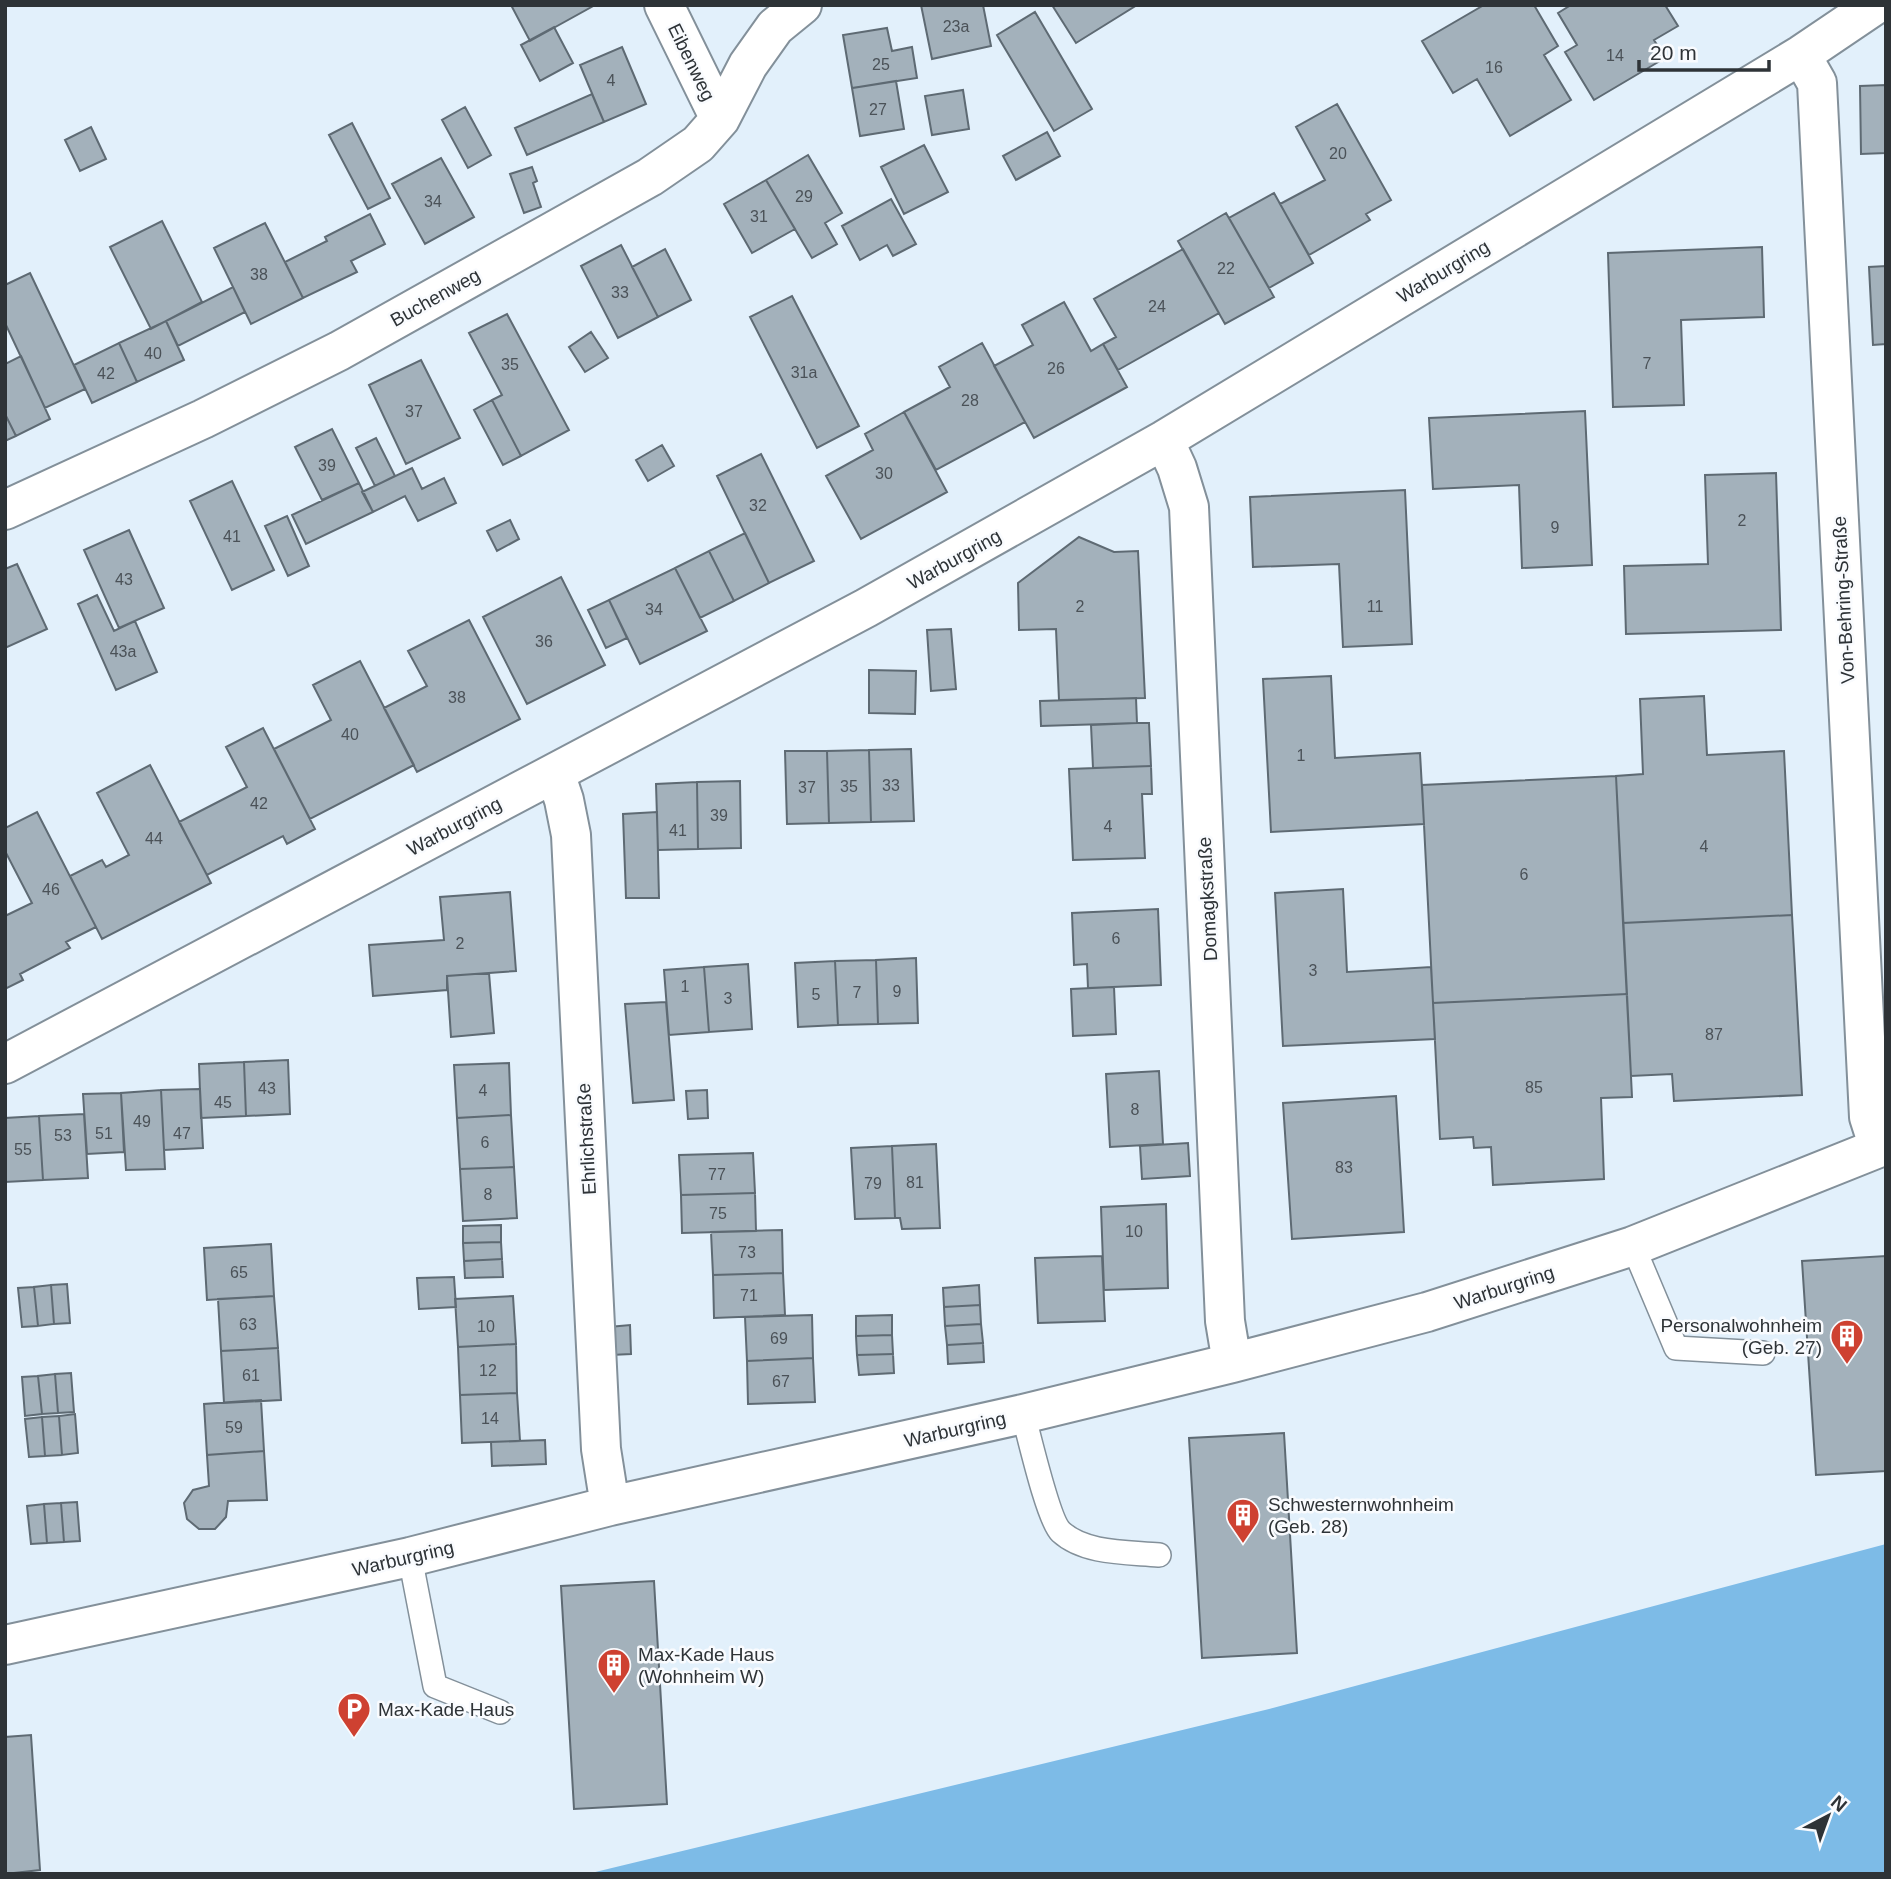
<svg xmlns="http://www.w3.org/2000/svg" width="1891" height="1879" font-family="Arial,sans-serif">
<style>
.forest{fill:#7dbbe7}
.building{fill:#a3b1bb;stroke:#5e6a73;stroke-width:2}
.lines{fill:none;stroke-linecap:round;stroke-linejoin:round}
.lane-casing{stroke:#83909a;stroke-width:26}
.street-casing{stroke:#83909a;stroke-width:42}
.lane{stroke:#fff;stroke-width:23}
.street{stroke:#fff;stroke-width:38}
.labels{text-anchor:middle;stroke-width:5;stroke-linejoin:round;paint-order:stroke}
.number-label{font-size:16px;fill:#4b5258}
.street-label{font-size:19px;fill:#2e3337;stroke:#f9fbfe}
.poi-label{font-size:19px;fill:#2e3337;stroke:#f9fbfe;text-anchor:start}
</style>
<rect width="100%" height="100%" fill="#e2f0fb"/>
<!-- forest -->
<path class="forest" d="M 1886,1544 L 1886,1874 L 587,1874 L 1265,1710 Z"/>
<!-- building -->
<path class="building" d="M 511,5 L 595,5 L 530,41 Z
M 921,5 L 983,5 L 991,46 L 932,59 Z
M 1052,5 L 1137,5 L 1076,43 Z
M 1484,5 L 1534,5 L 1558,46 L 1544,55 L 1571,100 L 1510,136 L 1477,79 L 1453,93 L 1422,41 Z
M 1571,5 L 1665,5 L 1678,26 L 1654,40 L 1665,58 L 1594,100 L 1565,52 L 1577,45 L 1558,13 Z
M 1035,12 L 1092,109 L 1054,131 L 997,35 Z
M 554,27 L 573,63 L 540,81 L 521,45 Z
M 887,28 L 892,51 L 912,47 L 917,78 L 852,88 L 843,35 Z
M 622,47 L 646,104 L 604,122 L 580,65 Z
M 896,81 L 904,129 L 860,136 L 852,88 Z
M 1886,85 L 1886,153 L 1861,154 L 1860,86 Z
M 963,90 L 969,129 L 932,135 L 925,96 Z
M 592,94 L 604,122 L 527,155 L 515,128 Z
M 1337,104 L 1391,200 L 1366,214 L 1370,220 L 1309,255 L 1280,204 L 1325,180 L 1296,127 Z
M 465,107 L 491,155 L 468,168 L 442,120 Z
M 352,123 L 390,198 L 368,209 L 329,135 Z
M 91,127 L 106,159 L 80,171 L 65,140 Z
M 1047,132 L 1060,156 L 1016,180 L 1003,156 Z
M 924,145 L 948,192 L 904,214 L 881,167 Z
M 808,155 L 842,213 L 825,223 L 837,244 L 812,258 L 766,180 Z
M 441,158 L 474,217 L 425,244 L 392,184 Z
M 532,167 L 537,181 L 533,183 L 541,207 L 524,213 L 510,174 Z
M 766,180 L 795,229 L 752,253 L 724,204 Z
M 1274,193 L 1313,263 L 1269,288 L 1229,218 Z
M 891,199 L 916,244 L 893,256 L 887,245 L 860,260 L 842,226 Z
M 1226,213 L 1274,297 L 1225,324 L 1178,241 Z
M 370,214 L 385,244 L 351,261 L 357,272 L 303,298 L 285,262 L 327,241 L 325,237 Z
M 162,221 L 202,302 L 151,329 L 110,247 Z
M 265,223 L 303,298 L 251,324 L 214,248 Z
M 621,245 L 658,317 L 618,338 L 581,266 Z
M 1762,247 L 1764,317 L 1681,320 L 1684,405 L 1613,407 L 1608,253 Z
M 665,249 L 691,300 L 658,317 L 632,267 Z
M 1183,249 L 1219,313 L 1118,370 L 1103,344 L 1116,337 L 1094,299 Z
M 1886,266 L 1886,344 L 1873,345 L 1869,267 Z
M 30,273 L 85,389 L 45,408 L 5,323 L 5,285 Z
M 233,287 L 245,312 L 178,346 L 166,321 Z
M 792,296 L 859,426 L 817,448 L 750,317 Z
M 1064,302 L 1091,351 L 1103,344 L 1127,387 L 1034,438 L 994,366 L 1033,345 L 1022,325 Z
M 507,314 L 569,430 L 521,456 L 492,400 L 502,395 L 469,333 Z
M 166,321 L 184,360 L 137,382 L 119,343 Z
M 591,332 L 608,358 L 585,372 L 569,347 Z
M 119,343 L 137,382 L 92,403 L 74,365 Z
M 982,343 L 1025,422 L 936,470 L 904,412 L 950,387 L 939,367 Z
M 21,356 L 50,419 L 16,436 L 5,414 L 5,364 Z
M 421,360 L 460,438 L 406,464 L 369,385 Z
M 492,400 L 521,456 L 503,465 L 474,410 Z
M 1585,411 L 1592,565 L 1522,568 L 1519,485 L 1433,489 L 1429,418 Z
M 904,412 L 947,492 L 861,539 L 826,476 L 873,450 L 865,434 Z
M 5,414 L 16,436 L 5,441 Z
M 332,429 L 359,483 L 322,500 L 295,447 Z
M 376,438 L 395,476 L 375,486 L 356,448 Z
M 662,445 L 674,466 L 648,481 L 636,460 Z
M 761,454 L 814,561 L 769,583 L 717,476 Z
M 412,468 L 422,489 L 444,478 L 456,503 L 418,521 L 405,496 L 373,512 L 362,492 Z
M 1776,473 L 1781,630 L 1626,634 L 1624,566 L 1708,564 L 1705,475 Z
M 232,481 L 274,570 L 232,590 L 190,501 Z
M 359,483 L 373,512 L 306,544 L 292,515 Z
M 1405,490 L 1412,644 L 1343,647 L 1339,564 L 1253,567 L 1250,497 Z
M 287,516 L 309,566 L 288,576 L 265,526 Z
M 510,520 L 519,539 L 497,551 L 487,531 Z
M 129,530 L 164,608 L 119,628 L 84,550 Z
M 745,533 L 769,583 L 734,601 L 709,551 Z
M 1079,537 L 1114,552 L 1138,551 L 1145,698 L 1059,700 L 1056,629 L 1019,630 L 1018,583 Z
M 709,551 L 734,601 L 700,618 L 675,568 Z
M 17,564 L 47,629 L 5,648 L 5,569 Z
M 675,568 L 707,631 L 640,664 L 609,600 Z
M 561,577 L 605,665 L 527,704 L 483,617 Z
M 97,595 L 114,631 L 135,621 L 157,672 L 116,690 L 78,604 Z
M 609,600 L 627,638 L 606,648 L 588,610 Z
M 469,620 L 520,719 L 417,772 L 384,708 L 427,686 L 408,651 Z
M 951,629 L 956,689 L 931,691 L 927,630 Z
M 360,661 L 414,765 L 310,819 L 274,749 L 331,720 L 313,685 Z
M 869,670 L 916,671 L 915,714 L 869,713 Z
M 1331,676 L 1335,758 L 1420,753 L 1424,824 L 1271,832 L 1263,679 Z
M 1704,696 L 1707,755 L 1784,751 L 1792,915 L 1623,923 L 1616,776 L 1643,774 L 1640,699 Z
M 1136,698 L 1137,723 L 1041,726 L 1040,701 Z
M 1137,723 L 1149,723 L 1151,766 L 1093,768 L 1091,725 Z
M 263,728 L 315,829 L 287,844 L 283,836 L 207,875 L 179,822 L 247,787 L 226,747 Z
M 911,749 L 914,821 L 871,822 L 869,750 Z
M 869,750 L 871,822 L 829,823 L 827,751 Z
M 785,751 L 827,751 L 829,823 L 787,824 Z
M 150,765 L 211,883 L 102,939 L 70,876 L 102,860 L 106,867 L 129,855 L 97,793 Z
M 1151,766 L 1152,794 L 1142,794 L 1145,858 L 1073,860 L 1069,769 Z
M 1616,776 L 1627,994 L 1433,1003 L 1422,785 Z
M 740,781 L 741,848 L 698,849 L 697,782 Z
M 697,782 L 698,849 L 658,850 L 656,784 Z
M 37,812 L 96,927 L 66,942 L 70,948 L 20,974 L 23,980 L 5,989 L 5,916 L 32,903 L 5,851 L 5,828 Z
M 657,812 L 659,898 L 626,898 L 623,814 Z
M 1343,889 L 1347,972 L 1431,967 L 1435,1039 L 1283,1046 L 1275,893 Z
M 510,892 L 516,971 L 447,976 L 447,990 L 373,996 L 369,945 L 444,940 L 440,897 Z
M 1158,909 L 1161,985 L 1088,988 L 1087,964 L 1074,965 L 1072,913 Z
M 1792,915 L 1802,1095 L 1674,1101 L 1672,1074 L 1631,1076 L 1623,923 Z
M 916,958 L 918,1023 L 878,1024 L 876,960 Z
M 876,960 L 878,1024 L 838,1025 L 835,961 Z
M 835,961 L 838,1025 L 798,1027 L 795,963 Z
M 748,964 L 752,1029 L 709,1032 L 704,967 Z
M 704,967 L 709,1032 L 669,1035 L 664,970 Z
M 489,973 L 494,1033 L 451,1037 L 447,976 Z
M 1114,987 L 1116,1034 L 1073,1036 L 1071,989 Z
M 1627,994 L 1632,1097 L 1601,1098 L 1604,1179 L 1493,1185 L 1491,1147 L 1474,1148 L 1473,1137 L 1440,1139 L 1433,1003 Z
M 666,1002 L 674,1100 L 633,1103 L 625,1004 Z
M 288,1060 L 290,1114 L 246,1116 L 244,1062 Z
M 244,1062 L 246,1116 L 201,1118 L 199,1064 Z
M 509,1063 L 511,1115 L 457,1118 L 454,1065 Z
M 1159,1071 L 1163,1144 L 1110,1147 L 1106,1074 Z
M 200,1089 L 203,1148 L 164,1150 L 161,1090 Z
M 161,1090 L 165,1169 L 126,1170 L 121,1093 Z
M 707,1090 L 708,1118 L 688,1119 L 686,1091 Z
M 121,1093 L 124,1152 L 87,1154 L 83,1094 Z
M 1396,1096 L 1404,1232 L 1292,1239 L 1283,1103 Z
M 84,1114 L 88,1178 L 43,1180 L 39,1116 Z
M 511,1115 L 514,1167 L 460,1169 L 457,1118 Z
M 39,1116 L 43,1180 L 5,1182 L 5,1118 Z
M 1188,1143 L 1190,1176 L 1142,1179 L 1140,1146 Z
M 936,1144 L 940,1228 L 902,1229 L 900,1218 L 895,1218 L 892,1146 Z
M 892,1146 L 895,1218 L 855,1219 L 851,1148 Z
M 753,1153 L 755,1193 L 681,1195 L 679,1155 Z
M 514,1167 L 517,1218 L 463,1221 L 460,1169 Z
M 755,1193 L 756,1231 L 682,1233 L 681,1195 Z
M 1166,1204 L 1168,1288 L 1104,1290 L 1101,1207 Z
M 501,1225 L 501,1242 L 463,1243 L 463,1226 Z
M 782,1230 L 783,1273 L 713,1275 L 711,1232 Z
M 501,1242 L 502,1259 L 464,1261 L 463,1243 Z
M 271,1244 L 274,1296 L 207,1300 L 204,1248 Z
M 1102,1256 L 1105,1321 L 1038,1323 L 1035,1258 Z
M 1886,1256 L 1886,1471 L 1816,1475 L 1802,1261 Z
M 502,1259 L 503,1277 L 465,1278 L 464,1261 Z
M 783,1273 L 785,1315 L 714,1318 L 713,1275 Z
M 454,1277 L 456,1307 L 419,1309 L 417,1278 Z
M 67,1284 L 70,1323 L 54,1324 L 51,1285 Z
M 51,1285 L 54,1324 L 38,1326 L 34,1287 Z
M 979,1285 L 980,1305 L 944,1307 L 943,1288 Z
M 34,1287 L 38,1326 L 22,1327 L 18,1288 Z
M 274,1296 L 278,1348 L 221,1351 L 218,1299 Z
M 513,1296 L 516,1344 L 458,1347 L 455,1299 Z
M 980,1305 L 981,1324 L 945,1326 L 944,1307 Z
M 812,1315 L 813,1358 L 747,1361 L 745,1317 Z
M 892,1315 L 892,1335 L 856,1336 L 856,1316 Z
M 981,1324 L 983,1343 L 947,1345 L 945,1326 Z
M 630,1325 L 631,1354 L 611,1355 L 609,1327 Z
M 892,1335 L 893,1354 L 857,1355 L 856,1336 Z
M 983,1343 L 984,1362 L 948,1364 L 947,1345 Z
M 516,1344 L 517,1393 L 460,1395 L 458,1347 Z
M 278,1348 L 281,1400 L 224,1403 L 221,1351 Z
M 893,1354 L 894,1373 L 859,1375 L 857,1355 Z
M 813,1358 L 815,1402 L 748,1404 L 747,1361 Z
M 71,1373 L 74,1412 L 58,1413 L 55,1374 Z
M 55,1374 L 58,1413 L 42,1414 L 38,1376 Z
M 38,1376 L 42,1414 L 25,1416 L 22,1377 Z
M 517,1393 L 520,1441 L 462,1443 L 460,1395 Z
M 261,1400 L 264,1451 L 207,1455 L 204,1404 Z
M 75,1414 L 78,1453 L 62,1455 L 59,1416 Z
M 59,1416 L 62,1455 L 45,1456 L 42,1417 Z
M 42,1417 L 45,1456 L 29,1457 L 25,1419 Z
M 1284,1433 L 1297,1653 L 1202,1658 L 1189,1438 Z
M 545,1440 L 546,1464 L 492,1466 L 491,1442 Z
M 264,1451 L 267,1500 L 228,1501 L 226,1517 L 215,1529 L 199,1529 L 187,1519 L 184,1503 L 193,1490 L 209,1486 L 207,1455 Z
M 77,1502 L 80,1541 L 64,1542 L 61,1503 Z
M 61,1503 L 64,1542 L 47,1543 L 44,1504 Z
M 44,1504 L 47,1543 L 31,1544 L 27,1506 Z
M 654,1581 L 667,1804 L 574,1809 L 561,1586 Z
M 31,1735 L 40,1870 L 5,1874 L 5,1737 Z"/>
<g class="lines">
<defs>
<path id="lane" d="M 1633,1246 L 1676,1348 L 1763,1353
M 1023,1414 C 1029,1435 1048,1520 1061,1532 C 1085,1554 1128,1552 1159,1555
M 410,1557 L 435,1686 L 500,1712"/>
<path id="street" d="M 664,5 L 720,119
M 1801,55 L 1817,83 L 1869,1117 L 1879,1148
M 1164,440 L 1177,468 L 1189,507 L 1225,1321 L 1232,1363
M 5,510 L 203,419 L 339,351 L 650,177 L 698,144 L 720,119 L 748,65 L 775,27 L 802,5
M 555,773 L 564,800 L 571,835 L 601,1449 L 610,1506
M 5,1064 L 866,608 L 1164,440 L 1801,55 L 1875,5
M 5,1645 L 410,1557 L 610,1506 L 1023,1414 L 1232,1363 L 1427,1312 L 1633,1246 L 1886,1145"/>
</defs>
<!-- lane casing -->
<use href="#lane" class="lane-casing"/>
<!-- street casing -->
<use href="#street" class="street-casing"/>
<!-- lane -->
<use href="#lane" class="lane"/>
<!-- street -->
<use href="#street" class="street"/>
</g>
<!-- icons -->
<defs>
<symbol id="building-pin" viewBox="-11 -11 22 30"><path d="M0 17L-7.5 6A9.5 9.5 0 1 1 7.5 6Z" fill="#ce4131" stroke="#f9fbfe"/><path d="M-4-6H4V6H1V3H-1V6H-4ZM-2.5-4.3h1.7v1.8h-1.7ZM.8-4.3h1.7v1.8H.8ZM-2.5-1h1.7V.8h-1.7ZM.8-1h1.7V.8H.8Z" fill="#fff"/></symbol>
<symbol id="parking-pin" viewBox="-11 -11 22 30"><path d="M0 17L-7.5 6A9.5 9.5 0 1 1 7.5 6Z" fill="#ce4131" stroke="#f9fbfe"/><path d="M-3.5-5.5H1a3.5 3.5 0 0 1 0 7H-1V5.5H-3.5ZM-1-3.4V-.6H.8a1.4 1.4 0 0 0 0-2.8Z" fill="#fff"/></symbol>
</defs>
<g fill-rule="evenodd">
<use href="#building-pin" x="1828" y="1317" width="38" height="52"/>
<use href="#building-pin" x="1224" y="1496" width="38" height="52"/>
<use href="#building-pin" x="595" y="1646" width="38" height="52"/>
<use href="#parking-pin" x="335" y="1690" width="38" height="52"/>
</g>
<g class="labels">
<!-- number labels -->
<g class="number-label">
<text x="956" y="32">23a</text>
<text x="1615" y="61">14</text>
<text x="881" y="70">25</text>
<text x="1494" y="73">16</text>
<text x="611" y="86">4</text>
<text x="878" y="115">27</text>
<text x="1338" y="159">20</text>
<text x="804" y="202">29</text>
<text x="433" y="207">34</text>
<text x="759" y="222">31</text>
<text x="1226" y="274">22</text>
<text x="259" y="280">38</text>
<text x="620" y="298">33</text>
<text x="1157" y="312">24</text>
<text x="153" y="359">40</text>
<text x="1647" y="369">7</text>
<text x="510" y="370">35</text>
<text x="1056" y="374">26</text>
<text x="804" y="378">31a</text>
<text x="106" y="379">42</text>
<text x="970" y="406">28</text>
<text x="414" y="417">37</text>
<text x="327" y="471">39</text>
<text x="884" y="479">30</text>
<text x="758" y="511">32</text>
<text x="1742" y="526">2</text>
<text x="1555" y="533">9</text>
<text x="232" y="542">41</text>
<text x="124" y="585">43</text>
<text x="1080" y="612">2</text>
<text x="1375" y="612">11</text>
<text x="654" y="615">34</text>
<text x="544" y="647">36</text>
<text x="123" y="657">43a</text>
<text x="457" y="703">38</text>
<text x="350" y="740">40</text>
<text x="1301" y="761">1</text>
<text x="891" y="791">33</text>
<text x="849" y="792">35</text>
<text x="807" y="793">37</text>
<text x="259" y="809">42</text>
<text x="719" y="821">39</text>
<text x="1108" y="832">4</text>
<text x="678" y="836">41</text>
<text x="154" y="844">44</text>
<text x="1704" y="852">4</text>
<text x="1524" y="880">6</text>
<text x="51" y="895">46</text>
<text x="1116" y="944">6</text>
<text x="460" y="949">2</text>
<text x="1313" y="976">3</text>
<text x="685" y="992">1</text>
<text x="897" y="997">9</text>
<text x="857" y="998">7</text>
<text x="816" y="1000">5</text>
<text x="728" y="1004">3</text>
<text x="1714" y="1040">87</text>
<text x="1534" y="1093">85</text>
<text x="267" y="1094">43</text>
<text x="483" y="1096">4</text>
<text x="223" y="1108">45</text>
<text x="1135" y="1115">8</text>
<text x="142" y="1127">49</text>
<text x="104" y="1139">51</text>
<text x="182" y="1139">47</text>
<text x="63" y="1141">53</text>
<text x="485" y="1148">6</text>
<text x="23" y="1155">55</text>
<text x="1344" y="1173">83</text>
<text x="717" y="1180">77</text>
<text x="915" y="1188">81</text>
<text x="873" y="1189">79</text>
<text x="488" y="1200">8</text>
<text x="718" y="1219">75</text>
<text x="1134" y="1237">10</text>
<text x="747" y="1258">73</text>
<text x="239" y="1278">65</text>
<text x="749" y="1301">71</text>
<text x="248" y="1330">63</text>
<text x="486" y="1332">10</text>
<text x="779" y="1344">69</text>
<text x="488" y="1376">12</text>
<text x="251" y="1381">61</text>
<text x="781" y="1387">67</text>
<text x="490" y="1424">14</text>
<text x="234" y="1433">59</text>
</g>
<!-- street labels -->
<g class="street-label">
<text transform="translate(692 62) rotate(64)" y="7">Eibenweg</text>
<text transform="translate(1443 271) rotate(-31)" y="7">Warburgring</text>
<text transform="translate(435 297) rotate(-29)" y="7">Buchenweg</text>
<text transform="translate(954 559) rotate(-29)" y="7">Warburgring</text>
<text transform="translate(1843 600) rotate(-93)" y="7">Von-Behring-Straße</text>
<text transform="translate(454 826) rotate(-28)" y="7">Warburgring</text>
<text transform="translate(1207 899) rotate(-93)" y="7">Domagkstraße</text>
<text transform="translate(586 1139) rotate(-93)" y="7">Ehrlichstraße</text>
<text transform="translate(1504 1287) rotate(-18)" y="7">Warburgring</text>
<text transform="translate(955 1429) rotate(-13)" y="7">Warburgring</text>
<text transform="translate(403 1558) rotate(-13)" y="7">Warburgring</text>
</g>
<!-- poi labels -->
<g class="poi-label">
<text x="1822" y="1332" text-anchor="end">Personalwohnheim<tspan x="1822" dy="22">(Geb. 27)</tspan></text>
<text x="1268" y="1511">Schwesternwohnheim<tspan x="1268" dy="22">(Geb. 28)</tspan></text>
<text x="638" y="1661">Max-Kade Haus<tspan x="638" dy="22">(Wohnheim W)</tspan></text>
<text x="378" y="1716">Max-Kade Haus</text>
</g>
</g>
<!-- border -->
<rect width="1891" height="1879" fill="none" stroke="#2e3337" stroke-width="14"/>
<!-- north arrow -->
<g transform="translate(1828 1816) rotate(41)" stroke="#f9fbfe" stroke-width="5" paint-order="stroke">
<path d="M0-5L12 26L0 18L-12 26Z" fill="#2e3337"/>
<text y="-10" font-size="19" font-weight="bold" text-anchor="middle" fill="#2e3337">N</text>
</g>
<!-- scale -->
<path d="M1639 60v10h130v-10" fill="none" stroke="#2e3337" stroke-width="3.5"/>
<text x="1650" y="60" font-size="21" fill="#2e3337" stroke="#f9fbfe" stroke-width="5" paint-order="stroke">20 m</text>
</svg>
